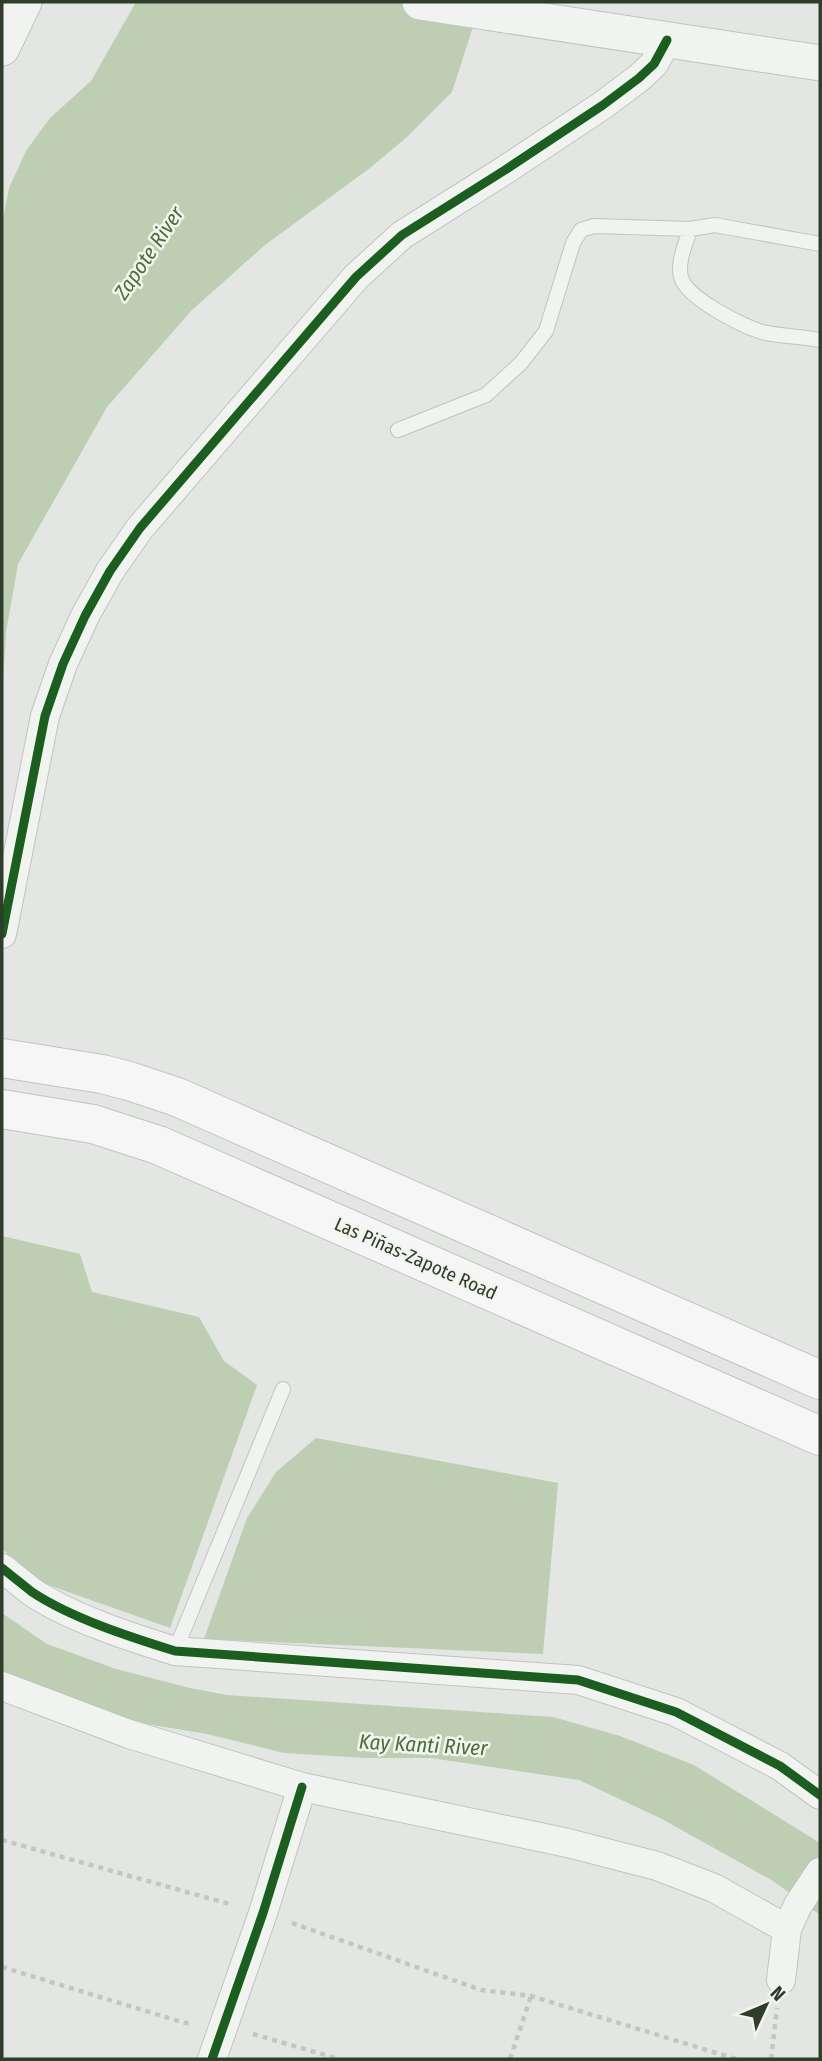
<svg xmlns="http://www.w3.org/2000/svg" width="822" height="2061" font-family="'Fira Sans Condensed',sans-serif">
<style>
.water{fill:#beceb2}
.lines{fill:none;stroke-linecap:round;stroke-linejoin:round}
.service-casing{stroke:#c1c4c0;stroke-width:16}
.minor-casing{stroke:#c1c4c0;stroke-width:30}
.tertiary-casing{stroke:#c1c4c0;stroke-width:37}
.secondary-casing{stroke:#c1c4c0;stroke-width:40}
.path{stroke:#c3c6c1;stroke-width:4.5;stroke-dasharray:5 5;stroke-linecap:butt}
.service{stroke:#f1f3f0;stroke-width:14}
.minor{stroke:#f1f3f0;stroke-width:28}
.tertiary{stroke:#f1f3f0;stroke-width:35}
.secondary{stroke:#f5f6f5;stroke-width:38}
.cycleway-casing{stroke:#f1f5ef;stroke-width:13}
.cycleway{stroke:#1b5e20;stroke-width:9}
.labels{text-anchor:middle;stroke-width:5;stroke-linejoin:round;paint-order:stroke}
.street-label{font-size:19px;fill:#303d2a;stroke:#f1f5ef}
.water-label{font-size:21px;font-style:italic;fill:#4d6e38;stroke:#f1f5ef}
</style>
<rect width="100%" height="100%" fill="#e3e6e2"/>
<!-- water -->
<path class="water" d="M 136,2 L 481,2 L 452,92 L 407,137 L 370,168 L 265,245 L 192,310 L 107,407 L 18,564 L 6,632 L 2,699 L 2,224 L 9,188 L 26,151 L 50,118 L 91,81 Z
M 2,1236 L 80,1254 L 92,1292 L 199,1317 L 224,1361 L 257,1385 L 170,1628 L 40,1582 L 2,1549 Z
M 316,1438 L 558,1483 L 543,1654 L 204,1639 L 247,1518 L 276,1472 Z
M 2,1613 L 47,1644 L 116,1669 L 190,1688 L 227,1695 L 553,1717 L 620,1736 L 694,1765 L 820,1843 L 820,1915 L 773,1881 L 662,1819 L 579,1780 L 431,1758 L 366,1758 L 284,1753 L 207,1734 L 134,1722 L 2,1672 Z"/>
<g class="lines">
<defs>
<path id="service" d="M 690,229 C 686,243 677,262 681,277 C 686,298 745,328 766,333 C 783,336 802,337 820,340
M 398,430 L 486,395 L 521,363 L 546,331 L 573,243 L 581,230 L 594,226 L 690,229 L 715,225 L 820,244
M 175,1651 L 283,1389"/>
<path id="minor" d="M 2,934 L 45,716 L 63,664 L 85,616 L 110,571 L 140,528 L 356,277 L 402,235 L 505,170 L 603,105 L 639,78 L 654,64 L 667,40
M 2,1568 C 12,1576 22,1584 32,1592 C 71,1618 130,1637 175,1651 L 578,1680 L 676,1712 L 780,1766 L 820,1795
M 2,1686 L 129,1734 L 302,1787 L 568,1843 L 657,1866 L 714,1888 L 787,1929
M 781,1980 L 787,1929 L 798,1905 L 820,1872
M 212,2059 L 263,1913 L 302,1787"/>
<path id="tertiary" d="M 420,2 L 820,63
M 2,48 L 24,2"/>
<path id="secondary" d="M 2,1058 L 102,1074 L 129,1081 L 177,1097 L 820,1380
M 2,1109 L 93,1124 L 158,1145 L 820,1436"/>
</defs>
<!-- service casing -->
<use href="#service" class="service-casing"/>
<!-- minor casing -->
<use href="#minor" class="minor-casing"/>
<!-- tertiary casing -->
<use href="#tertiary" class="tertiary-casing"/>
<!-- secondary casing -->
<use href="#secondary" class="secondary-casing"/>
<!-- path -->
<path class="path" d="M 2,1840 L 233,1905
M 292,1923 L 481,1990 L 531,1996 L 736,2059
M 2,1967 L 185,2023 L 193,2023
M 253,2034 L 339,2059
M 510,2059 L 531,1996
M 771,2059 L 777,2008"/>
<!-- service -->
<use href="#service" class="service"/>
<!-- minor -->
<use href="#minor" class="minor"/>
<!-- tertiary -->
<use href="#tertiary" class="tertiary"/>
<!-- secondary -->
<use href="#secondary" class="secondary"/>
<defs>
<path id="cycleway" d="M 2,934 L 45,716 L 63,664 L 85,616 L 110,571 L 140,528 L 356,277 L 402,235 L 505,170 L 603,105 L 639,78 L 654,64 L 667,40
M 2,1568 C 12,1576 22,1584 32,1592 C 71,1618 130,1637 175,1651 L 578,1680 L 676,1712 L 780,1766 L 820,1795
M 212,2059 L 263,1913 L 302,1787"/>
</defs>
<!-- cycleway casing -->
<use href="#cycleway" class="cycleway-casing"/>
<!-- cycleway -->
<use href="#cycleway" class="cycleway"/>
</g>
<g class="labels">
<!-- street labels -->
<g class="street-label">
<text transform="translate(416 1258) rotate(24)" y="7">Las Piñas-Zapote Road</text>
</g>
<!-- water labels -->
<g class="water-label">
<text transform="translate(149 253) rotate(-56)" y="7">Zapote River</text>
<text transform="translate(423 1745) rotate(3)" y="7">Kay Kanti River</text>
</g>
</g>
<!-- border -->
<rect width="822" height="2061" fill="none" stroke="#303d2a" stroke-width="7"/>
<!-- north arrow -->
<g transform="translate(766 2005) rotate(46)" stroke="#f1f5ef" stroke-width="5" paint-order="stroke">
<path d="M0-5L12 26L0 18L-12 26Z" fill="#303d2a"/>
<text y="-10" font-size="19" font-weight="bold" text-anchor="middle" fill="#303d2a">N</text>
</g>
</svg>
